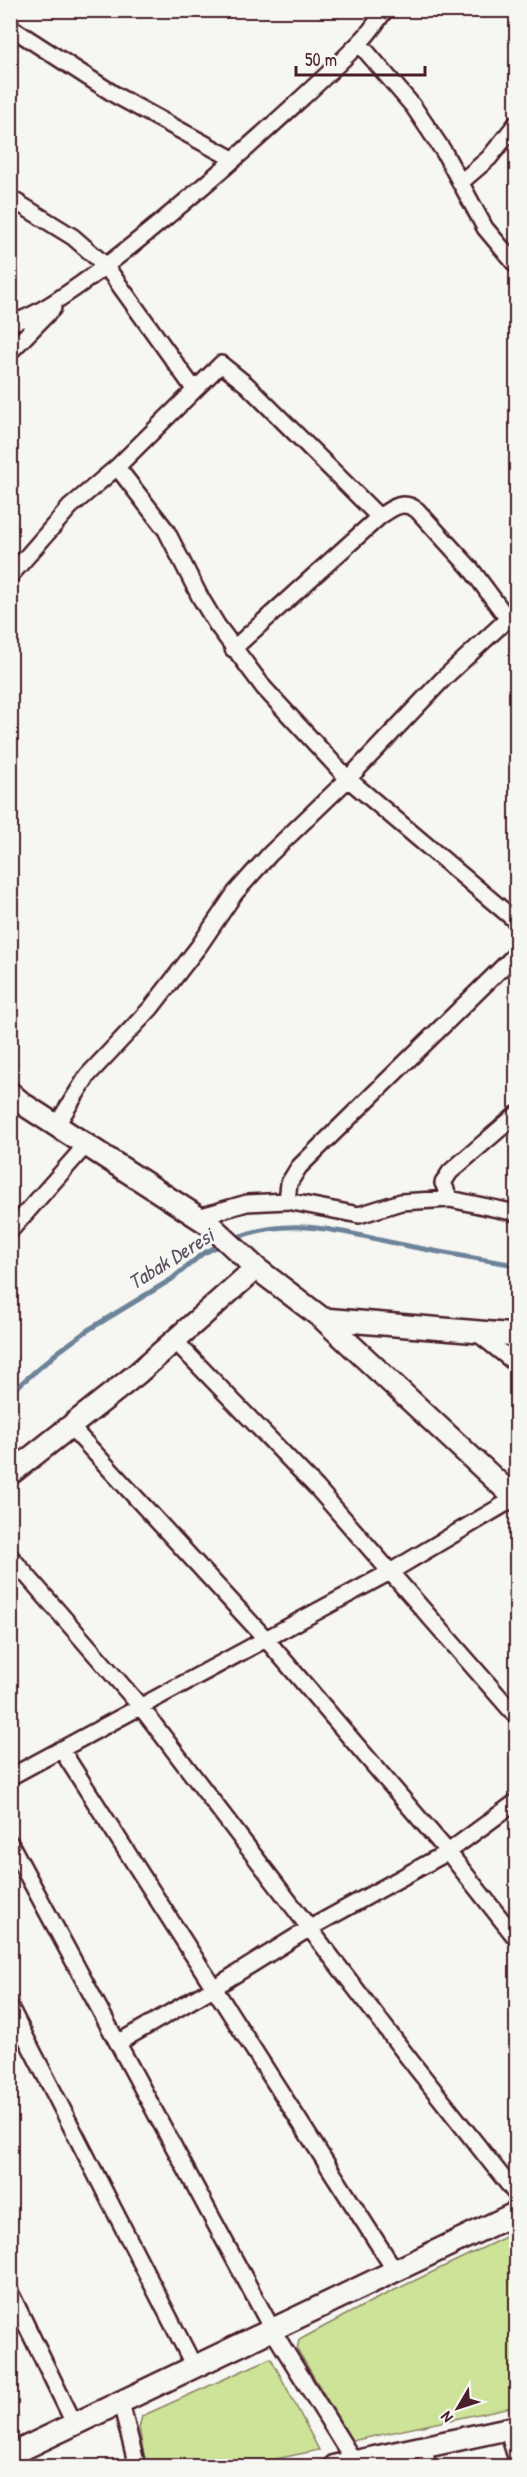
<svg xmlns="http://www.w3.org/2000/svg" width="527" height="2477" font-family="'Patrick Hand',sans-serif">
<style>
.green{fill:#cce398;stroke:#8b8162;stroke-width:1.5}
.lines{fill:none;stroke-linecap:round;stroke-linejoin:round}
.stream{stroke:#6c8399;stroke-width:5}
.street-casing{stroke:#4a1f2b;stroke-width:20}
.secondary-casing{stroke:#4a1f2b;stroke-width:26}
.street{stroke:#f6f6f2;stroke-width:15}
.secondary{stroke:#f6f6f2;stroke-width:21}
.labels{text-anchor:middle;stroke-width:6;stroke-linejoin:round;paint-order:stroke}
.water-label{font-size:21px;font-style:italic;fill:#5b5162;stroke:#f6f6f2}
</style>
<rect width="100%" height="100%" fill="#f6f6f2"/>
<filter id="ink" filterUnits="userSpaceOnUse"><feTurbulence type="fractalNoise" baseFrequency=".0167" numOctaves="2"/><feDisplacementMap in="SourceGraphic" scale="12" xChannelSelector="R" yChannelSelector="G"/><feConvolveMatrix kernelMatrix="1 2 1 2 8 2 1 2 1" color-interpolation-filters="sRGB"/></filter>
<g filter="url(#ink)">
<!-- green -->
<path class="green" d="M 516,2232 L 516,2406 L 352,2441 L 297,2349 L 299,2340 L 372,2301 Z
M 271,2358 L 319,2450 L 242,2466 L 146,2466 L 139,2428 L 142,2416 Z"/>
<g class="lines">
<!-- stream -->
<path class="stream" d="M 233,1239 C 292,1214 345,1233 404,1245 C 441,1253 479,1259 516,1265
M 10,1393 L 58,1352 L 88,1330 L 172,1279 L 202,1254 L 222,1244"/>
<defs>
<path id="street" d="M 10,27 L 117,96 L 233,159
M 359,43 L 413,106 L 444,152 L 485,228 L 516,265
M 460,183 L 489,158 L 516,124
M 10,198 L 73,237 L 105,265 L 194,389
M 10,322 C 63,320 317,88 363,39 C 371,31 378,20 385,10
M 10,352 L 53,308
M 117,467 L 166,530 L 200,597 L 217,625 L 264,688 L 348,779 L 516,921
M 10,576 L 70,507 L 117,467 L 221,364 L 247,385 L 379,517
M 233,649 L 379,517 C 392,508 403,499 417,510 L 471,569 L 508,619
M 56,1126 L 88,1075 L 151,1008 L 199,946 L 235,893 L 270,854 L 348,779 L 443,679 L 516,611
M 450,1199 L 443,1183 L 450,1172 L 516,1115
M 287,1201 L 289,1183 L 299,1167 L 516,954
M 198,1217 L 247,1203 L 287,1201 L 359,1215 L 401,1202 L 450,1199 L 516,1213
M 10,1231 L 86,1145
M 476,1332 L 516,1364
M 174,1340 L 317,1488 L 516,1716
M 70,1426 L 265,1638 L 448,1852 L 516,1938
M 10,1556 L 140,1706 L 410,2060 L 516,2194
M 61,1749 L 396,2272
M 10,1777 L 390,1572 L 515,1498
M 10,1843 L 273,2331 L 357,2466
M 10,2007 L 195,2368
M 119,2042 L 215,1987 L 310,1928 L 448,1852 L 516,1802
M 10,2292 L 75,2425
M 121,2403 L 137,2466
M 507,2429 L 516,2457
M 423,2447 L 428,2466"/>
<path id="secondary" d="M 10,1093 L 23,1104 L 210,1225 L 256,1268 L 323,1319 L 516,1499
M 323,1319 L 516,1335
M 10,1474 L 138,1373 L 256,1268
M 10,2455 L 516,2213
M 335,2466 L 516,2427"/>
</defs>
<!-- street casing -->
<use href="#street" class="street-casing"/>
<!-- secondary casing -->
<use href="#secondary" class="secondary-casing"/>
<!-- street -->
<use href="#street" class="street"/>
<!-- secondary -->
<use href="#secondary" class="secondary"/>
</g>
</g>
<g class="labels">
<!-- water labels -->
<g class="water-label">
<text transform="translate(171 1259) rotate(-32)" y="7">Tabak Deresi</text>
</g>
</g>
<!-- margin -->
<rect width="527" height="2477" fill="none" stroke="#f6f6f2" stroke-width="36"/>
<rect x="18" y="18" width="491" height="2441" fill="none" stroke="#4a1f2b" stroke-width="2" filter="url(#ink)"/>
<!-- north arrow -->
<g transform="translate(458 2408) rotate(231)" stroke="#f6f6f2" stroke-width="4.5" paint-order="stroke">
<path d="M0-4.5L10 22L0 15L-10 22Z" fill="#4a1f2b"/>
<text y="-9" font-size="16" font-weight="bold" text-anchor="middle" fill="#4a1f2b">N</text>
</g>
<!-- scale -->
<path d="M296 66v9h129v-9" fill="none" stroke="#4a1f2b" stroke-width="3"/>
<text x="305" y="66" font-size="18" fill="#4a1f2b" stroke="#f6f6f2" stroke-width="4.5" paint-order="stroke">50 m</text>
</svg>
